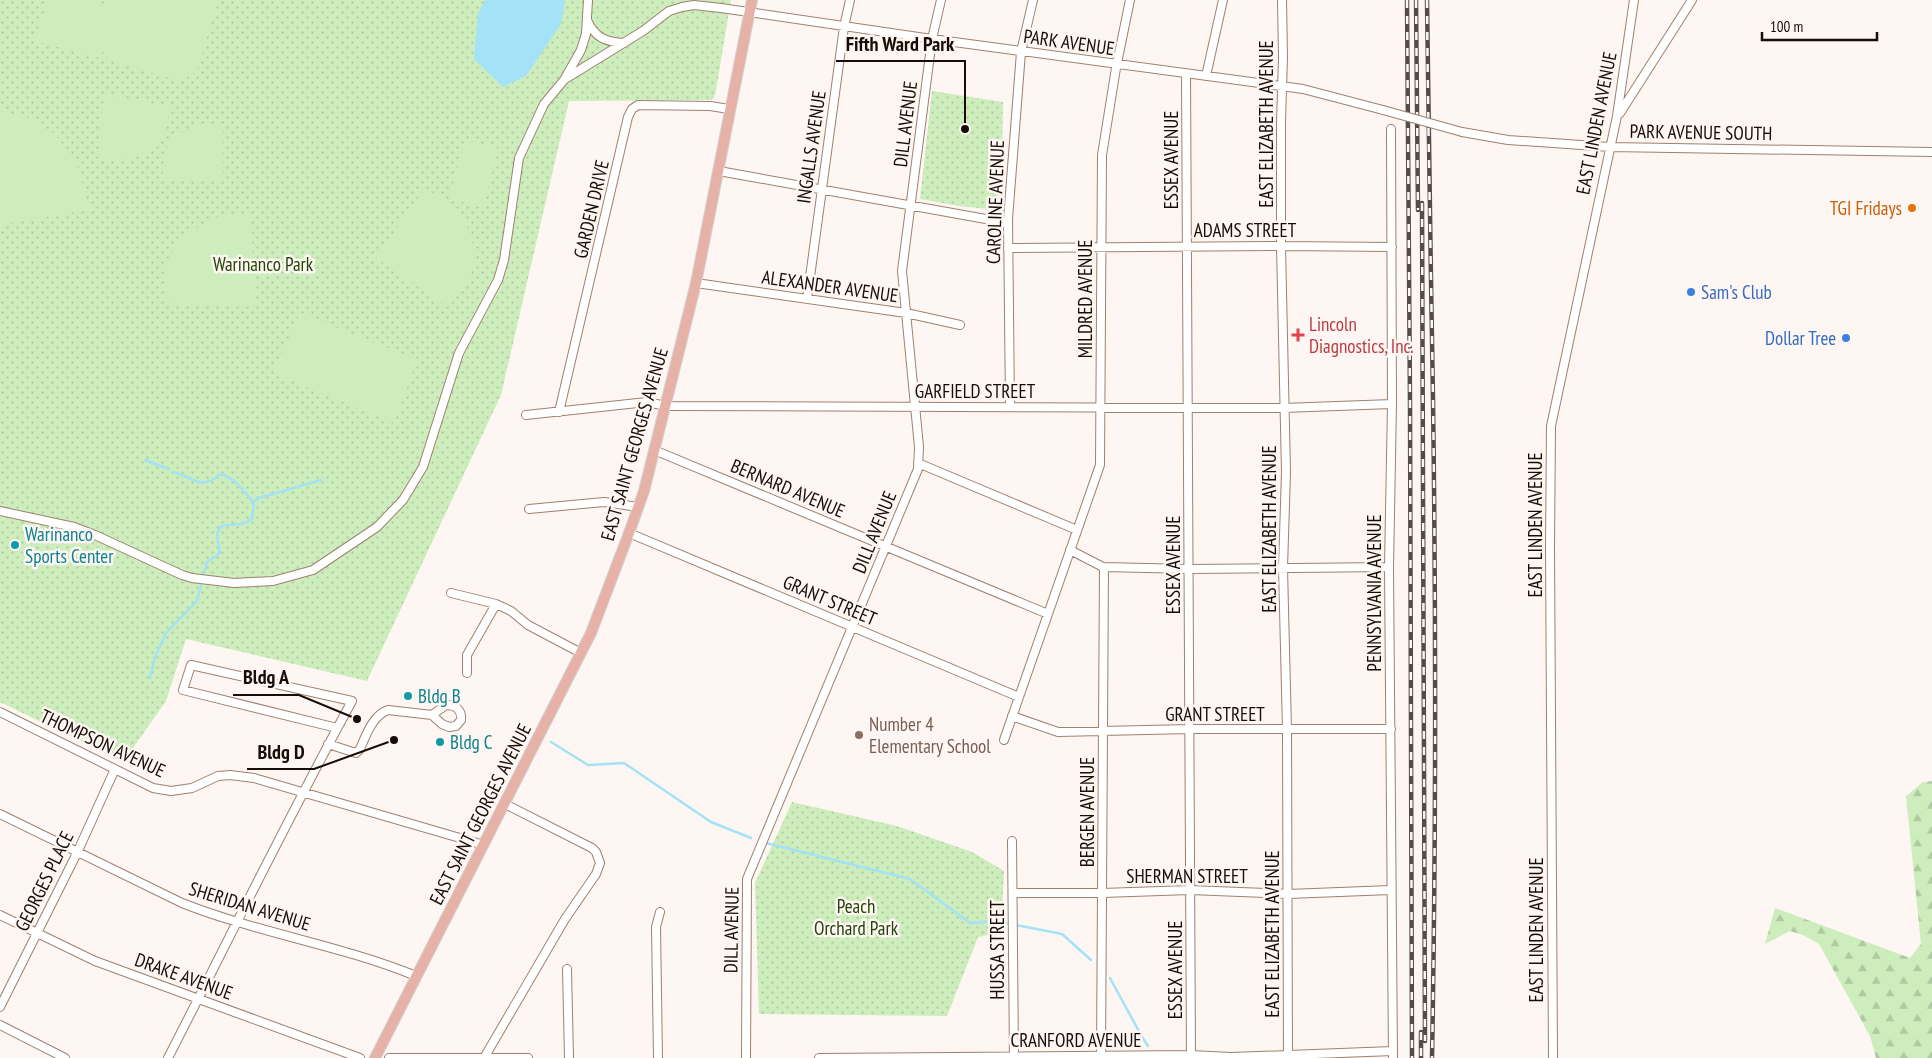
<svg xmlns="http://www.w3.org/2000/svg" width="1932" height="1058" font-family="'PT Sans Narrow',sans-serif">
<style>
.forest{fill:url(#forest-firs)}
.park{fill:url(#park-dots)}
.pitch{fill:#cdedbc}
.water{fill:#a3e2f7}
.lines{fill:none;stroke-linecap:round;stroke-linejoin:round}
.stream{stroke:#a3e2f7;stroke-width:2.5}
.minor-casing{stroke:#a0806e;stroke-width:10}
.major-casing{stroke:#d5d3d2;stroke-width:12}
.minor{stroke:#fff;stroke-width:8}
.major{stroke:#e6b2a7;stroke-width:10}
.rail-casing{stroke:#564c46;stroke-width:4.5}
.rail{stroke:#fdf6f2;stroke-width:2.5;stroke-dasharray:8;stroke-linecap:butt}
.minor-bridge-casing{stroke:#a0806e;stroke-width:10;stroke-linecap:butt}
.minor-bridge{stroke:#fff;stroke-width:8}
.food-dot{fill:#e8710a;stroke:#fdf6f2;stroke-width:2}
.shop-dot{fill:#3f7fe0;stroke:#fdf6f2;stroke-width:2}
.health-dot{fill:#e0444e;stroke:#fdf6f2;stroke-width:2}
.culture-dot{fill:#0f9aa8;stroke:#fdf6f2;stroke-width:2}
.education-dot{fill:#8d6e63;stroke:#fdf6f2;stroke-width:2}
.labels{text-anchor:middle;stroke-width:5;stroke-linejoin:round;paint-order:stroke}
.street-label{font-size:19px;fill:#180c06;stroke:#fdf6f2}
.food-label{font-size:19px;fill:#c56008;stroke:#fdf6f2;text-anchor:end}
.park-label{font-size:19px;fill:#234408;stroke:#fdf6f2}
.shop-label{font-size:19px;fill:#366cbe;stroke:#fdf6f2;text-anchor:start}
.health-label{font-size:19px;fill:#be3a42;stroke:#fdf6f2;text-anchor:start}
.culture-label{font-size:19px;fill:#0d838f;stroke:#fdf6f2;text-anchor:start}
.education-label{font-size:19px;fill:#785e54;stroke:#fdf6f2;text-anchor:start}
.leader{fill:none;stroke:#180c06;stroke-width:2}
.callout-dot{fill:#180c06;stroke:#fdf6f2;stroke-width:2}
.callout-label{font-size:20px;text-anchor:middle;font-weight:bold;fill:#180c06;stroke:#fdf6f2;stroke-width:5;stroke-linejoin:round;paint-order:stroke}
</style>
<defs>
<pattern id="forest-firs" width="22" height="20" patternUnits="userSpaceOnUse" patternTransform="scale(1.25)"><rect width="22" height="20" fill="#cdedbc"/><path d="M5 1l3.5 6h-7zM16 11l3.5 6h-7z" fill="#afcaa0"/></pattern>
<pattern id="park-dots" width="8" height="8" patternUnits="userSpaceOnUse" patternTransform="scale(1.25)"><rect width="8" height="8" fill="#cdedbc"/><path d="M2 2h.1M6 6h.1" fill="none" stroke="#afcaa0" stroke-width="1.8" stroke-linecap="round"/></pattern>
</defs>
<rect width="100%" height="100%" fill="#fdf6f2"/>
<!-- forest -->
<path class="forest" d="M 1932,781 L 1932,1058 L 1876,1058 L 1870,1036 L 1819,944 L 1803,935 L 1790,931 L 1765,944 L 1775,908 L 1910,958 L 1921,944 L 1906,796 L 1923,782 Z"/>
<!-- park -->
<path class="park" d="M 0,0 L 731,0 L 715,96 L 712,100 L 569,101 L 501,395 L 367,681 L 186,639 L 166,701 L 123,762 L 0,702 Z
M 932,91 L 1003,102 L 1002,155 L 997,210 L 959,206 L 920,199 Z
M 792,802 L 897,826 L 972,852 L 1004,871 L 1001,933 L 978,937 L 947,1016 L 759,1014 L 755,883 Z"/>
<!-- pitch -->
<path class="pitch" d="M 48,0 L 100,0 L 104,6 L 105,0 L 218,1 L 197,71 L 180,81 L 107,60 L 108,51 L 103,50 L 101,58 L 34,41 Z
M 104,94 L 170,107 C 168,115 168,127 164,134 C 147,159 125,161 98,160 Z
M 0,111 L 25,116 L 55,134 L 77,165 L 90,209 L 0,225 Z
M 198,124 L 223,125 L 223,182 L 163,180 C 163,145 167,139 198,124 Z
M 465,140 L 498,148 L 483,208 L 449,198 Z
M 425,188 C 437,196 452,205 461,217 C 471,229 477,253 473,268 C 469,282 457,297 448,307 L 376,258 Z
M 224,215 L 251,215 L 255,307 L 165,303 C 165,292 164,278 166,268 C 174,237 197,226 224,215 Z
M 300,313 L 417,360 L 394,423 L 273,373 Z"/>
<!-- water -->
<path class="water" d="M 485,0 L 565,0 L 561,24 L 526,76 L 503,87 L 474,59 L 478,14 Z"/>
<g class="lines">
<!-- stream -->
<path class="stream" d="M 145,460 L 169,469
M 174,472 L 201,483 L 210,481 L 221,474 C 235,478 244,492 254,502
M 150,678 L 155,657 L 166,633 L 197,601 L 207,562 L 220,553 L 217,535 L 220,527 C 234,521 238,529 252,519 L 254,502 L 259,498 L 321,480
M 518,722 L 529,730
M 551,742 L 588,765 L 624,763 L 711,822 L 751,838
M 766,843 L 910,879 L 970,923 L 994,921 L 1010,924
M 1016,925 L 1062,934 L 1091,960
M 1110,978 L 1142,1037 L 1148,1046"/>
<defs>
<path id="minor" d="M 1282,0 L 1283,57 L 1281,122 L 1281,246 L 1286,472 L 1283,568 L 1287,730 L 1288,1058
M 587,20 C 595,38 606,42 624,43
M 1186,73 L 1191,1058
M 1206,76 L 1223,0
M 565,79 L 643,31 L 669,11 L 682,7 L 694,5 L 721,8 L 932,39 L 1303,89 L 1383,110
M 1620,113 L 1692,0
M 1391,129 L 1392,404 L 1389,567 L 1393,1058
M 1462,132 L 1508,140 L 1610,147 L 1932,152
M 719,171 L 1008,223
M 1008,248 L 1281,246 L 1392,247
M 696,283 L 906,313 L 960,325
M 807,299 L 844,27 L 850,0
M 1010,407 L 1008,219 L 1021,52 L 1033,0
M 559,412 L 628,117 L 632,109 L 638,105 L 710,106 L 729,109
M 526,415 L 647,402 L 666,406 L 1283,408 L 1392,404
M 654,450 L 1048,614
M 918,463 L 1077,530
M 529,509 L 604,502 L 638,507
M 0,511 L 74,527 L 95,535 L 182,575 L 192,578 L 234,583 L 273,581 L 313,570 L 377,527 L 403,500 L 423,467 L 459,353 L 498,280 L 504,260 L 519,158 L 544,104 L 564,80 L 581,50 L 586,34 L 588,0
M 629,533 L 1019,697
M 1070,550 L 1103,567 L 1189,569 L 1389,567
M 451,593 L 496,604 L 511,611 L 528,625 L 581,653
M 467,673 L 467,655 L 496,604
M 0,712 L 153,788 L 171,791 L 192,788 L 218,776 L 230,775 L 254,778 L 484,845
M 1012,716 L 1058,732 L 1190,729 L 1391,729
M 1004,740 L 1100,465 L 1102,155 L 1116,68 L 1130,0
M 328,744 L 356,753 L 360,749 C 366,735 373,715 388,710 L 432,715 L 442,724 L 449,727 L 456,726 L 461,720 C 462,710 456,705 446,705 L 432,715
M 0,814 L 182,903 C 258,933 340,945 416,976
M 1012,841 L 1014,1058
M 1013,893 L 1102,893 L 1190,890 L 1288,894 L 1391,890
M 0,915 L 95,961 L 360,1058
M 567,969 L 569,1058
M 0,1007 L 77,853 L 115,769
M 0,1025 L 65,1058
M 1101,1056 L 1104,567
M 168,1058 C 229,939 288,818 352,701 L 191,665 L 183,690 L 337,728
M 389,1058 L 528,1058
M 484,1058 L 565,919 L 596,874 L 600,863 L 596,852 L 592,848 L 505,804
M 658,1058 L 656,927 L 660,912
M 746,1058 L 747,879 L 918,469 L 919,447 L 902,271 L 932,39 L 941,0
M 819,1058 L 1191,1055 L 1231,1057 L 1288,1055 L 1393,1051
M 1553,1058 L 1550,547 L 1551,426 L 1617,116 L 1634,0"/>
<path id="major" d="M 375,1058 L 591,633 L 629,533 L 644,491 L 696,283 L 752,0"/>
</defs>
<!-- minor casing -->
<use href="#minor" class="minor-casing"/>
<!-- major casing -->
<use href="#major" class="major-casing"/>
<!-- minor -->
<use href="#minor" class="minor"/>
<!-- major -->
<use href="#major" class="major"/>
<defs>
<path id="rail" d="M 1407,0 L 1410,402 L 1412,1058
M 1416,0 L 1418,210
M 1427,0 C 1428,133 1431,266 1433,399 C 1436,618 1436,838 1432,1058
M 1422,203 L 1425,1041
M 1421,1032 L 1421,1058"/>
</defs>
<!-- rail casing -->
<use href="#rail" class="rail-casing"/>
<!-- rail -->
<use href="#rail" class="rail"/>
<defs>
<path id="minor-bridge" d="M 1383,110 L 1462,132"/>
</defs>
<!-- minor-bridge casing -->
<use href="#minor-bridge" class="minor-bridge-casing"/>
<!-- minor-bridge -->
<use href="#minor-bridge" class="minor-bridge"/>
</g>
<!-- markers -->
<circle class="food-dot" cx="1912" cy="208" r="5"/>
<g class="shop-dot">
<circle cx="1691" cy="292" r="5"/>
<circle cx="1846" cy="338" r="5"/>
</g>
<path class="health-dot" d="M1295.5 327.5h5v5h5v5h-5v5h-5v-5h-5v-5h5z"/>
<g class="culture-dot">
<circle cx="15" cy="545" r="5"/>
<circle cx="408" cy="696" r="5"/>
<circle cx="440" cy="742" r="5"/>
</g>
<circle class="education-dot" cx="859" cy="735" r="5"/>
<g class="labels">
<!-- street labels -->
<g class="street-label">
<text transform="translate(1069 42) rotate(8)" y="7">PARK AVENUE</text>
<text transform="translate(1596 123) rotate(-79)" y="7">EAST LINDEN AVENUE</text>
<text transform="translate(905 124) rotate(-83)" y="7">DILL AVENUE</text>
<text transform="translate(1266 124) rotate(-90)" y="7">EAST ELIZABETH AVENUE</text>
<text transform="translate(1701 132) rotate(1)" y="7">PARK AVENUE SOUTH</text>
<text transform="translate(811 147) rotate(-82)" y="7">INGALLS AVENUE</text>
<text transform="translate(1171 160) rotate(-90)" y="7">ESSEX AVENUE</text>
<text transform="translate(995 202) rotate(-88)" y="7">CAROLINE AVENUE</text>
<text transform="translate(591 209) rotate(-77)" y="7">GARDEN DRIVE</text>
<text x="1245" y="237">ADAMS STREET</text>
<text transform="translate(830 286) rotate(8)" y="7">ALEXANDER AVENUE</text>
<text transform="translate(1085 299) rotate(-90)" y="7">MILDRED AVENUE</text>
<text x="975" y="398">GARFIELD STREET</text>
<text transform="translate(634 444) rotate(-74)" y="7">EAST SAINT GEORGES AVENUE</text>
<text transform="translate(788 488) rotate(23)" y="7">BERNARD AVENUE</text>
<text transform="translate(1535 525) rotate(-90)" y="7">EAST LINDEN AVENUE</text>
<text transform="translate(1269 529) rotate(-90)" y="7">EAST ELIZABETH AVENUE</text>
<text transform="translate(874 532) rotate(-68)" y="7">DILL AVENUE</text>
<text transform="translate(1173 565) rotate(-90)" y="7">ESSEX AVENUE</text>
<text transform="translate(1374 593) rotate(-90)" y="7">PENNSYLVANIA AVENUE</text>
<text transform="translate(830 600) rotate(23)" y="7">GRANT STREET</text>
<text x="1215" y="721">GRANT STREET</text>
<text transform="translate(103 743) rotate(25)" y="7">THOMPSON AVENUE</text>
<text transform="translate(1087 812) rotate(-90)" y="7">BERGEN AVENUE</text>
<text transform="translate(480 814) rotate(-63)" y="7">EAST SAINT GEORGES AVENUE</text>
<text x="1187" y="883">SHERMAN STREET</text>
<text transform="translate(44 881) rotate(-64)" y="7">GEORGES PLACE</text>
<text transform="translate(250 906) rotate(17)" y="7">SHERIDAN AVENUE</text>
<text transform="translate(731 930) rotate(-89)" y="7">DILL AVENUE</text>
<text transform="translate(1536 930) rotate(-90)" y="7">EAST LINDEN AVENUE</text>
<text transform="translate(1272 934) rotate(-90)" y="7">EAST ELIZABETH AVENUE</text>
<text transform="translate(997 950) rotate(-90)" y="7">HUSSA STREET</text>
<text transform="translate(1175 970) rotate(-90)" y="7">ESSEX AVENUE</text>
<text transform="translate(184 976) rotate(20)" y="7">DRAKE AVENUE</text>
<text x="1076" y="1047">CRANFORD AVENUE</text>
</g>
<!-- food labels -->
<g class="food-label">
<text x="1902" y="215">TGI Fridays</text>
</g>
<!-- park labels -->
<g class="park-label">
<text x="263" y="271">Warinanco Park</text>
<text x="856" y="913">Peach<tspan x="856" dy="22">Orchard Park</tspan></text>
</g>
<!-- shop labels -->
<g class="shop-label">
<text x="1701" y="299">Sam's Club</text>
<text x="1836" y="345" text-anchor="end">Dollar Tree</text>
</g>
<!-- health labels -->
<g class="health-label">
<text x="1309" y="331">Lincoln<tspan x="1309" dy="22">Diagnostics, Inc.</tspan></text>
</g>
<!-- culture labels -->
<g class="culture-label">
<text x="25" y="541">Warinanco<tspan x="25" dy="22">Sports Center</tspan></text>
<text x="418" y="703">Bldg B</text>
<text x="450" y="749">Bldg C</text>
</g>
<!-- education labels -->
<g class="education-label">
<text x="869" y="731">Number 4<tspan x="869" dy="22">Elementary School</tspan></text>
</g>
</g>
<!-- callouts -->
<path class="leader" d="M965 129L965 61H836M357 719L299 695H233M394 740L314 769H247"/>
<g class="callout-dot">
<circle cx="965" cy="129" r="5"/>
<circle cx="357" cy="719" r="5"/>
<circle cx="394" cy="740" r="5"/>
</g>
<g class="callout-label">
<text x="900" y="51">Fifth Ward Park</text>
<text x="266" y="684">Bldg A</text>
<text x="281" y="759">Bldg D</text>
</g>
<!-- scale -->
<path d="M1762 32v8h115v-8" fill="none" stroke="#180c06" stroke-width="2.5"/>
<text x="1770" y="32" font-size="15" fill="#180c06" stroke="#fdf6f2" stroke-width="4" paint-order="stroke">100 m</text>
</svg>
